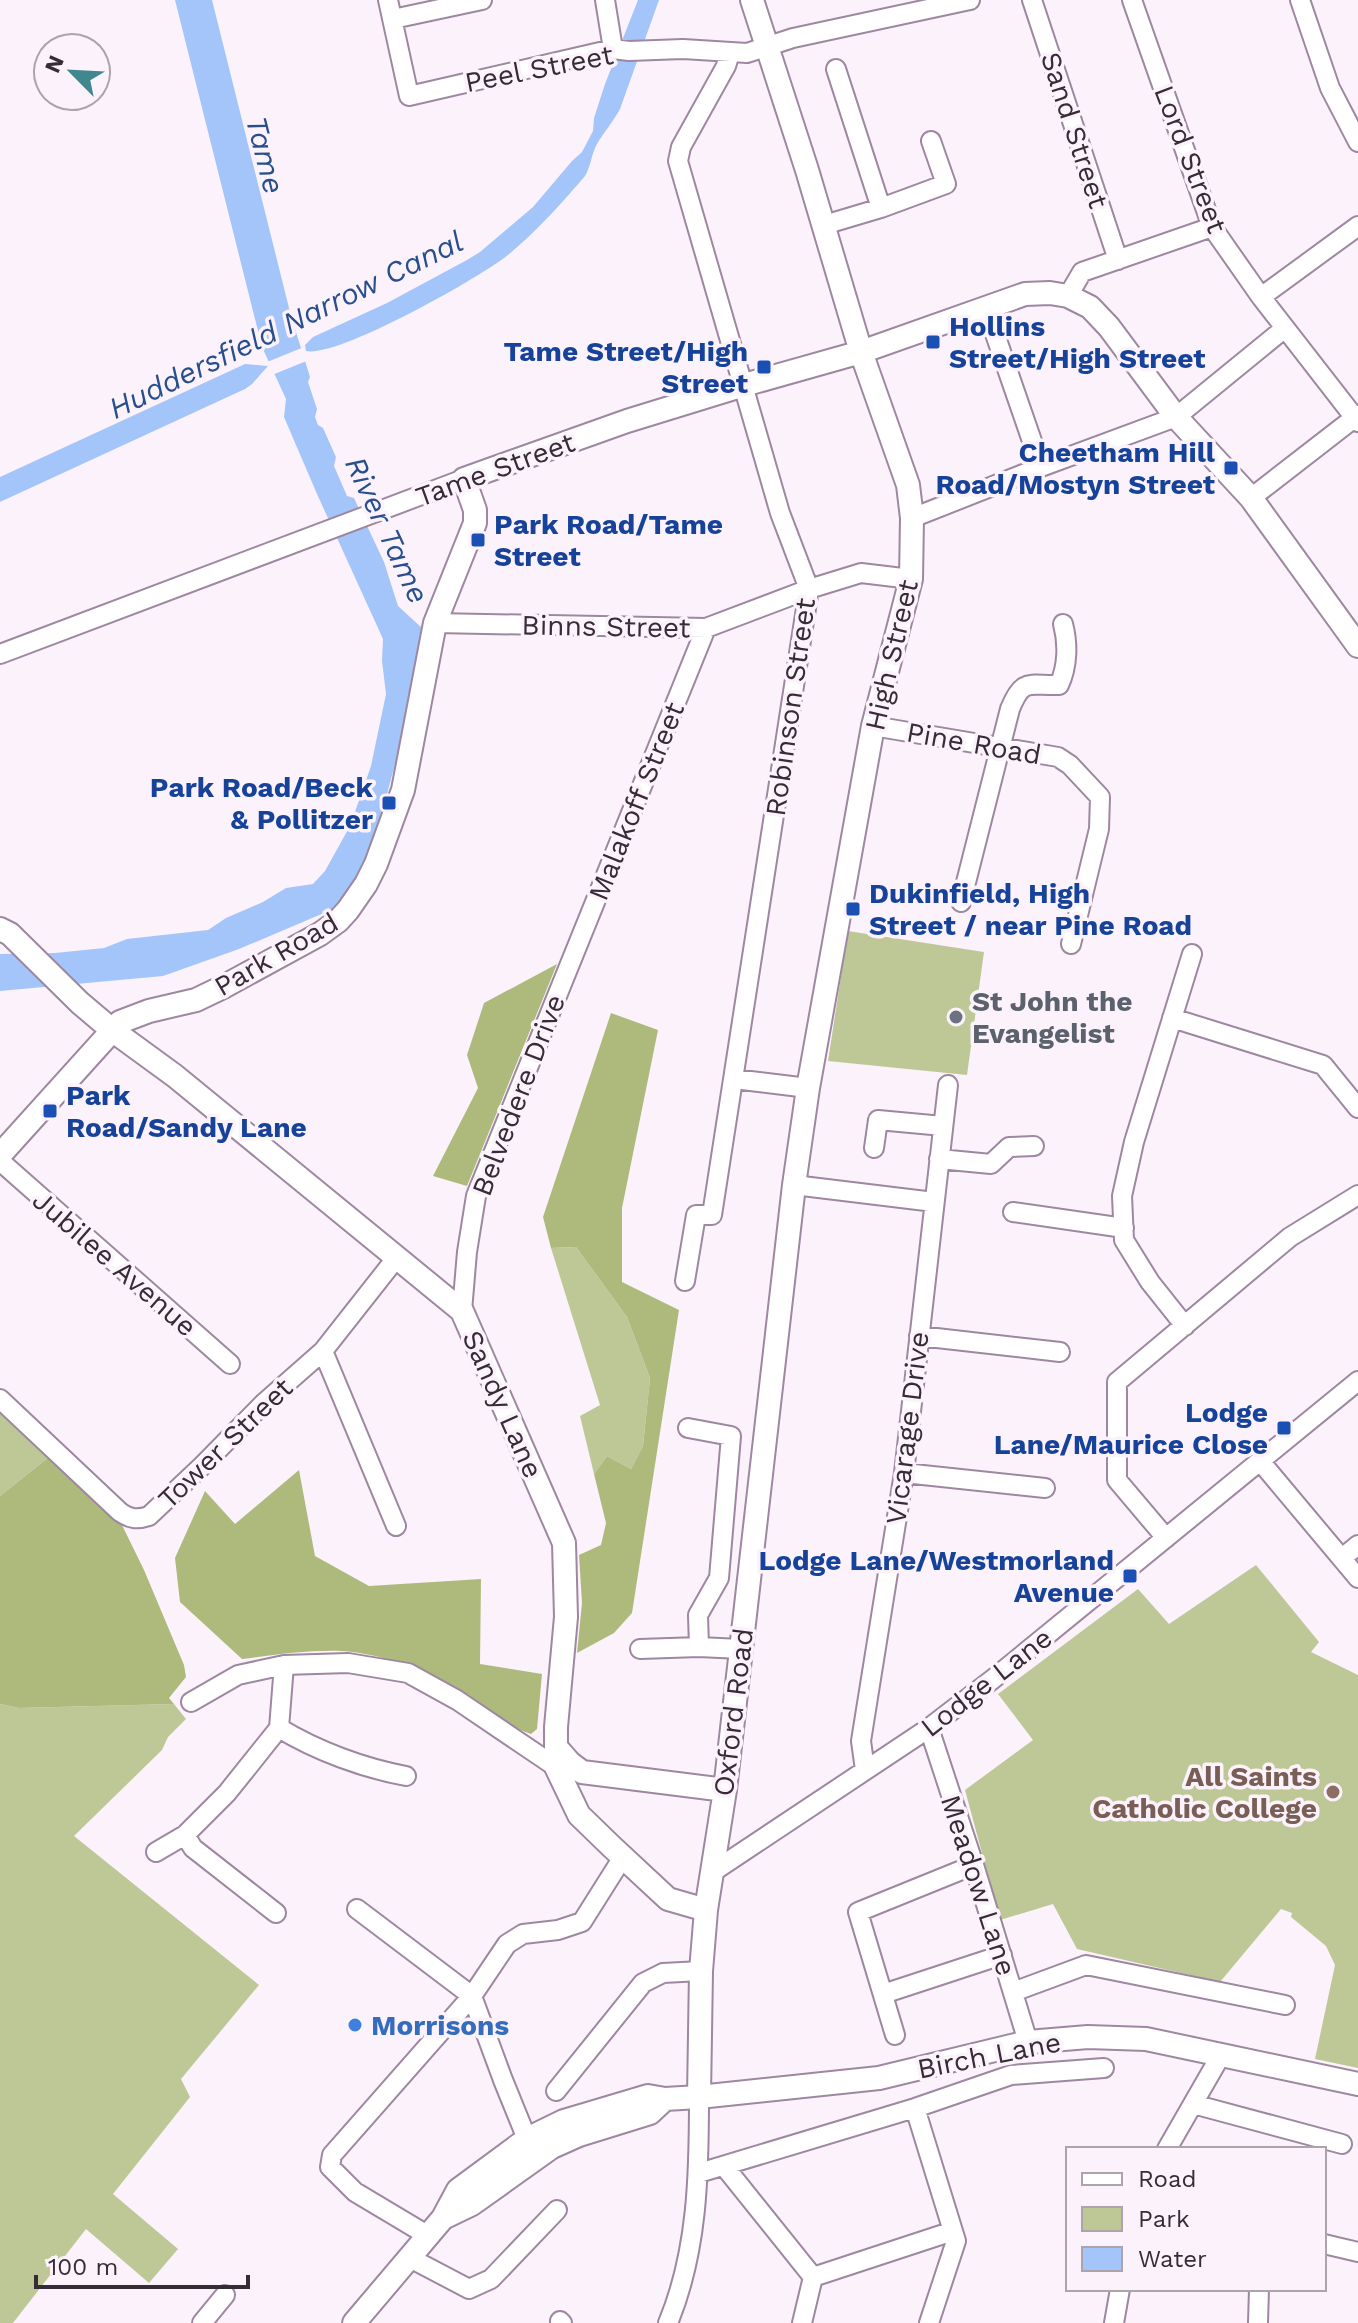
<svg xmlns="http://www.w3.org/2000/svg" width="1358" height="2323" font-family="'Work Sans',sans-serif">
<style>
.green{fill:#bec897}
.forest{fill:#aeba7c}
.water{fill:#a3c5fa}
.pier{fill:#fcf2fc}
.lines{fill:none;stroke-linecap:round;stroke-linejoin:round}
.minor-casing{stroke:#9e87a0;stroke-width:22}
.major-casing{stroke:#9e87a0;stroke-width:26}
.minor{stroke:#fff;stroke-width:18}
.major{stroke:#fff;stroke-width:22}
.transit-dot{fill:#1a4fb4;stroke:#fcf2fc;stroke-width:3}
.worship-dot{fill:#6b7280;stroke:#fcf2fc;stroke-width:3}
.education-dot{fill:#8d6e63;stroke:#fcf2fc;stroke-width:3}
.shop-dot{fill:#3f7fe0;stroke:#fcf2fc;stroke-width:3}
.labels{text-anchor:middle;stroke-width:7;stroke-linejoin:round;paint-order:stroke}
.street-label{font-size:28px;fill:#352c36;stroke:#fcf2fc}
.transit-label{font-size:28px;font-weight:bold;fill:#164399;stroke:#fcf2fc;text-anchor:end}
.worship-label{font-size:28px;font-weight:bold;fill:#5b616d;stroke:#fcf2fc;text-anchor:start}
.education-label{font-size:28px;font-weight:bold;fill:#785e54;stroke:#fcf2fc;text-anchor:end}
.shop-label{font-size:28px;font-weight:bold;fill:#366cbe;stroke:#fcf2fc;text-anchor:start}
.water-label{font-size:30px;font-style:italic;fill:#274f8e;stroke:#fcf2fc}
</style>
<rect width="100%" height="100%" fill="#fcf2fc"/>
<!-- green -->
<path class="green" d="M 848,931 L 984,952 L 967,1075 L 828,1061 Z
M 576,1247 L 627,1317 L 650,1378 L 643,1446 L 631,1469 L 607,1456 L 594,1474 L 580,1416 L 600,1405 L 551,1248 Z
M 0,1412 L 49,1457 L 0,1496 Z
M 1256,1565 L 1319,1642 L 1311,1652 L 1358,1675 L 1358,2068 L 1315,2059 L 1335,1965 L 1326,1946 L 1291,1917 L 1292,1913 L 1281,1909 L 1220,1982 L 1077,1949 L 1053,1904 L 1000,1920 L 965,1790 L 1033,1740 L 998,1694 L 1138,1589 L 1169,1624 Z
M 0,1704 L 19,1708 L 174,1704 L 186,1719 L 168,1737 L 162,1750 L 74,1836 L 259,1985 L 181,2079 L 190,2097 L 113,2194 L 178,2249 L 149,2283 L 86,2229 L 13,2323 L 0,2323 Z"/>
<!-- forest -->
<path class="forest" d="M 557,964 L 467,1186 L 433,1176 L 478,1088 L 467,1055 L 484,1003 Z
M 611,1013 L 658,1030 L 622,1208 L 622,1282 L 679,1310 L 632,1613 L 614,1633 L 577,1653 L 582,1603 L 579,1555 L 601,1545 L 606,1523 L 594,1474 L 607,1456 L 631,1469 L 643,1446 L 650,1378 L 627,1317 L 576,1247 L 551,1248 L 543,1217 Z
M 49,1457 L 120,1521 L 144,1570 L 184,1665 L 186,1677 L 169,1698 L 174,1704 L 19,1708 L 0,1704 L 0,1496 Z
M 299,1470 L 315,1556 L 369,1586 L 481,1579 L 480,1664 L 542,1674 L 537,1729 L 531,1734 C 497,1722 472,1697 441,1679 C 418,1666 368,1652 341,1651 C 308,1650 274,1655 242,1659 L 180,1602 L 175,1558 L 205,1491 L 235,1524 Z"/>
<!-- water -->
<path class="water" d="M 175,0 L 212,0 L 291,316 L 310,377 L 308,382 L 317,409 L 315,417 L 318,425 L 323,428 L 336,457 L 334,466 L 347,496 L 354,498 L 384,562 L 398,606 L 422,628 L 399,749 L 382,813 L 367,855 L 353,885 L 338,907 L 239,949 L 163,976 L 0,991 L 0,954 L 55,953 L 104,948 L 127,939 L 208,930 L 226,918 L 263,902 L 286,888 L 313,884 L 325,871 L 350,826 L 371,766 L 386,694 L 382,661 L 383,639 L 317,494 L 284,417 L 286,399 L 262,347 Z
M 638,0 L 659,0 L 620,109 C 613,122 604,132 597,144 C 591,155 591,166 585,176 C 561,204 537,231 508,255 C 479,278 338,358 306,351 L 305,345 L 313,337 L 387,303 L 467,260 L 480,252 L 533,207 L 572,161 L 582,152 L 593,131 L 594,118 L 605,84 Z
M 245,364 L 268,366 L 252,384 L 245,389 L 0,502 L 0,477 Z"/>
<!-- pier -->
<path class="pier" d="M 304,347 L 309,360 L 272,375 L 267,362 Z"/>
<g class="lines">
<defs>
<path id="minor" d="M 388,0 L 409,96 L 613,49 L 629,51 L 683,49 L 747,53 L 793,38 L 970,0
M 605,0 L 613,49
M 1032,0 L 1118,260
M 1132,0 L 1212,227 L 1261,297 L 1358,422
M 1300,0 L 1330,88 L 1358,142
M 393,19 L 482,0
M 836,69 L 881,208 L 946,184 L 931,141
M 824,225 L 881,208
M 1068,296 L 1082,272 L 1212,227
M 1261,297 L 1358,226
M 986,308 L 1041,467
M 1251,498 L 1358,415
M 912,518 L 1041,467 L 1176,417 L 1285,328
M 435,623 L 706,628 L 809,589 L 861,573 L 911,579
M 0,654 L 464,479
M 873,726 L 1058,757 L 1070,765 L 1100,797 L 1099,829 L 1071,944
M 961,902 L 1010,709 C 1023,677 1029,686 1059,685 C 1068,666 1068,643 1063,624
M 1172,1018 L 1323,1065 L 1358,1108
M 734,1079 L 808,1088
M 874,1148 L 878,1120 L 943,1126
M 939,1159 L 991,1164 L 1009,1147 L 1034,1146
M 0,1161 L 230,1364
M 794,1185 L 934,1202
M 1013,1212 L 1124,1228
M 685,1281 L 696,1215 L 712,1215 L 809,589 L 780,513 L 678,161 L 681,147 L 726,66 L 730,53
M 462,1311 L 467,1252 L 476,1196 L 706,628
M 1185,1326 L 1150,1282 L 1124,1240 L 1122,1196 L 1134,1142 L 1192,954
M 919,1336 L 1060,1352
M 323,1351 L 396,1526
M 0,1399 L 120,1512 C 130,1519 137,1520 149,1516 L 202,1466 L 264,1403 L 323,1351 L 397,1257
M 688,1428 L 731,1436 L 719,1578 L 698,1615 L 699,1647
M 1260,1461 L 1358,1578
M 904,1473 L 1045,1488
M 1166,1538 L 1117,1480 L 1117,1382 L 1290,1237 L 1358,1195
M 1342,1558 L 1358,1545
M 640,1649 L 699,1647 L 741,1649
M 191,1702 L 238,1675 L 284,1665 L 348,1663 L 408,1673 L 457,1700 L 556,1767
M 279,1728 C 317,1751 363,1768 406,1776
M 929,1728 L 974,1865 L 1028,2042
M 865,1770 L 861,1741 L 904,1473 L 948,1085
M 185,1835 L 193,1848 L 276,1913
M 156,1852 L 185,1835 L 227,1793 L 279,1728 L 284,1665
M 711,1873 L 929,1728 L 993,1679 L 1358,1381
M 357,1909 L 472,1996 L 507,1944 L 523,1934 L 558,1930 L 582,1922 L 623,1857
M 1013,1992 L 1086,1965 L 1285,2005
M 883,1994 L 1002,1955
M 895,2035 L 858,1912 L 974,1865
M 556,2091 L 643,1983 L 663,1973 L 701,1971
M 1193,2104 L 1342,2144
M 915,2108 L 956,2241 L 929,2323
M 1167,2149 L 1221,2055
M 724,2166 L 813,2277 L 802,2323
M 699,2173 L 915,2108 L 1011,2075 L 1104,2068
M 427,2235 L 355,2192 L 330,2167 L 332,2155 L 472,1996 L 503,2080 L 527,2139 L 527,2151
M 1324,2244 L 1358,2252
M 410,2258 L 469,2289 L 491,2279 L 557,2210
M 813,2277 L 953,2231
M 560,2321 L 562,2323
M 202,2323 L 225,2295
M 668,2323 C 698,2251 699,2173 699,2097
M 1114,2323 L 1120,2289
M 1258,2323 L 1259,2289"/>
<path id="major" d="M 0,929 L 10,934 L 80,1003 L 112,1030 L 175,1076 L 462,1311 L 564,1543 L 566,1617 L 556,1727 L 556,1767 L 579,1815 L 611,1846 L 668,1899 L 706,1910
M 0,1155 L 120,1022 L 149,1011 L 196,1000 L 223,987 L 320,934 L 338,921 L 348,910 L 366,884 L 376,864 L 403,790 L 435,623 L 475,523 L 475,510 L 464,479 L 627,421 L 744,385 L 861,352 L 1025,294 L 1050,293 L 1068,296 L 1090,307 L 1109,327 L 1176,417 L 1251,498 L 1358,646
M 556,1747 L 570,1763 L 582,1772 L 725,1790
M 699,2097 L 701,1971 L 706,1910 L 725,1790 L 794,1185 L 808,1088 L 873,726 L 911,579 L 912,518 L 908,485 L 861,352 L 807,170 L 752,0
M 443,2218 L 472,2204 L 552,2147 L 579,2135 L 650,2113 L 665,2099
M 354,2323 L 443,2218 L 458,2190 L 527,2139 L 564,2121 L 648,2096 L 665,2099 L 699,2097 L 879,2078 L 1028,2042 L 1088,2037 L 1146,2039 L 1358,2084"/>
</defs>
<!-- minor casing -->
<use href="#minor" class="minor-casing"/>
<!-- major casing -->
<use href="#major" class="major-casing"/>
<!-- minor -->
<use href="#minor" class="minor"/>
<!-- major -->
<use href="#major" class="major"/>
</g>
<!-- markers -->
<g class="transit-dot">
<rect x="925" y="334" width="16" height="16" rx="4"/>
<rect x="756" y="359" width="16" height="16" rx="4"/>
<rect x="1223" y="460" width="16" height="16" rx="4"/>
<rect x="470" y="532" width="16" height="16" rx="4"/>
<rect x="381" y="795" width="16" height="16" rx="4"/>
<rect x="845" y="901" width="16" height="16" rx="4"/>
<rect x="42" y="1103" width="16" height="16" rx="4"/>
<rect x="1276" y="1420" width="16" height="16" rx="4"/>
<rect x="1122" y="1568" width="16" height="16" rx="4"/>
</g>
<circle class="worship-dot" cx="956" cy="1017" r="8"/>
<circle class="education-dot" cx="1333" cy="1792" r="8"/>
<circle class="shop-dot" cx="355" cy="2025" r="8"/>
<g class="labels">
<!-- street labels -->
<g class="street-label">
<text transform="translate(539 68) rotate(-11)" y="10">Peel Street</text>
<text transform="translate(1075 130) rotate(72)" y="10">Sand Street</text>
<text transform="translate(1191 159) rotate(69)" y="10">Lord Street</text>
<text transform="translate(495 469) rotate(-20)" y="10">Tame Street</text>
<text transform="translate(606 626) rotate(1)" y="10">Binns Street</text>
<text transform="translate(891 655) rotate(-77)" y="10">High Street</text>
<text transform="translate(790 707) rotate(-82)" y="10">Robinson Street</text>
<text transform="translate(974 743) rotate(10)" y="10">Pine Road</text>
<text transform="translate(636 801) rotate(-68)" y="10">Malakoff Street</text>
<text transform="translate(276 954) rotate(-30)" y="10">Park Road</text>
<text transform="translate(518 1095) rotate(-69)" y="10">Belvedere Drive</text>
<text transform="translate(115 1263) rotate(41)" y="10">Jubilee Avenue</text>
<text transform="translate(503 1404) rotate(66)" y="10">Sandy Lane</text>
<text transform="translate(907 1428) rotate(-83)" y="10">Vicarage Drive</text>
<text transform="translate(225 1443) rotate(-44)" y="10">Tower Street</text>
<text transform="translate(986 1682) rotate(-38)" y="10">Lodge Lane</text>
<text transform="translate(733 1712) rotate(-83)" y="10">Oxford Road</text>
<text transform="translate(979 1885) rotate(72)" y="10">Meadow Lane</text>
<text transform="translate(989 2055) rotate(-11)" y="10">Birch Lane</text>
</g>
<!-- transit labels -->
<g class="transit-label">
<text x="949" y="336" text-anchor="start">Hollins<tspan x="949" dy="32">Street/High Street</tspan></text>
<text x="748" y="361">Tame Street/High<tspan x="748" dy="32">Street</tspan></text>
<text x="1215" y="462">Cheetham Hill<tspan x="1215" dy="32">Road/Mostyn Street</tspan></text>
<text x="494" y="534" text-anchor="start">Park Road/Tame<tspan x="494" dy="32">Street</tspan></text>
<text x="373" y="797">Park Road/Beck<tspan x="373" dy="32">&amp; Pollitzer</tspan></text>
<text x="869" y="903" text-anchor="start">Dukinfield, High<tspan x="869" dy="32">Street / near Pine Road</tspan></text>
<text x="66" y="1105" text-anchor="start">Park<tspan x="66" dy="32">Road/Sandy Lane</tspan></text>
<text x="1268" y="1422">Lodge<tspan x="1268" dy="32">Lane/Maurice Close</tspan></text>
<text x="1114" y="1570">Lodge Lane/Westmorland<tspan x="1114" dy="32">Avenue</tspan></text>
</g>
<!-- worship labels -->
<g class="worship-label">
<text x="972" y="1011">St John the<tspan x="972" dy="32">Evangelist</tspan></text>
</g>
<!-- education labels -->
<g class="education-label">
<text x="1317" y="1786">All Saints<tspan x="1317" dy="32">Catholic College</tspan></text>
</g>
<!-- shop labels -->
<g class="shop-label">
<text x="371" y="2035">Morrisons</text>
</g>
<!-- water labels -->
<g class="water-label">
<text transform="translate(265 155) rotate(76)" y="10">Tame</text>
<text transform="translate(286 325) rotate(-26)" y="10">Huddersfield Narrow Canal</text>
<text transform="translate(387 530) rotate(65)" y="10">River Tame</text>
</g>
</g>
<!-- legend -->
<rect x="1066" y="2147" width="260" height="144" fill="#fcf2fc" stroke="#aca3ad" stroke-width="2"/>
<rect x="1082" y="2173" width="40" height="12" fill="#ffffff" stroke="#aca3ad" stroke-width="2"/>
<text x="1138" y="2187" font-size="24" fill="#352c36">Road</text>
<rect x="1082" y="2207" width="40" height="24" fill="#bec897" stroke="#aca3ad" stroke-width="2"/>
<text x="1138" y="2227" font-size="24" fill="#352c36">Park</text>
<rect x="1082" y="2247" width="40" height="24" fill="#a3c5fa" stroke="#aca3ad" stroke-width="2"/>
<text x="1138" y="2267" font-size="24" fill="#352c36">Water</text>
<!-- north arrow -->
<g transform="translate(72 72) rotate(294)"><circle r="38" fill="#fcf2fc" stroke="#aca3ad" stroke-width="2"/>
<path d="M0-6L14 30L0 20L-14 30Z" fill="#408790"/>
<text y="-12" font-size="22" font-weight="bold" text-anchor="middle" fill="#352c36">N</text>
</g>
<!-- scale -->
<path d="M36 2275v12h212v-12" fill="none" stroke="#352c36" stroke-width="4"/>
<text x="48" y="2275" font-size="24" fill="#352c36" stroke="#fcf2fc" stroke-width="6" paint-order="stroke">100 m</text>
</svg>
